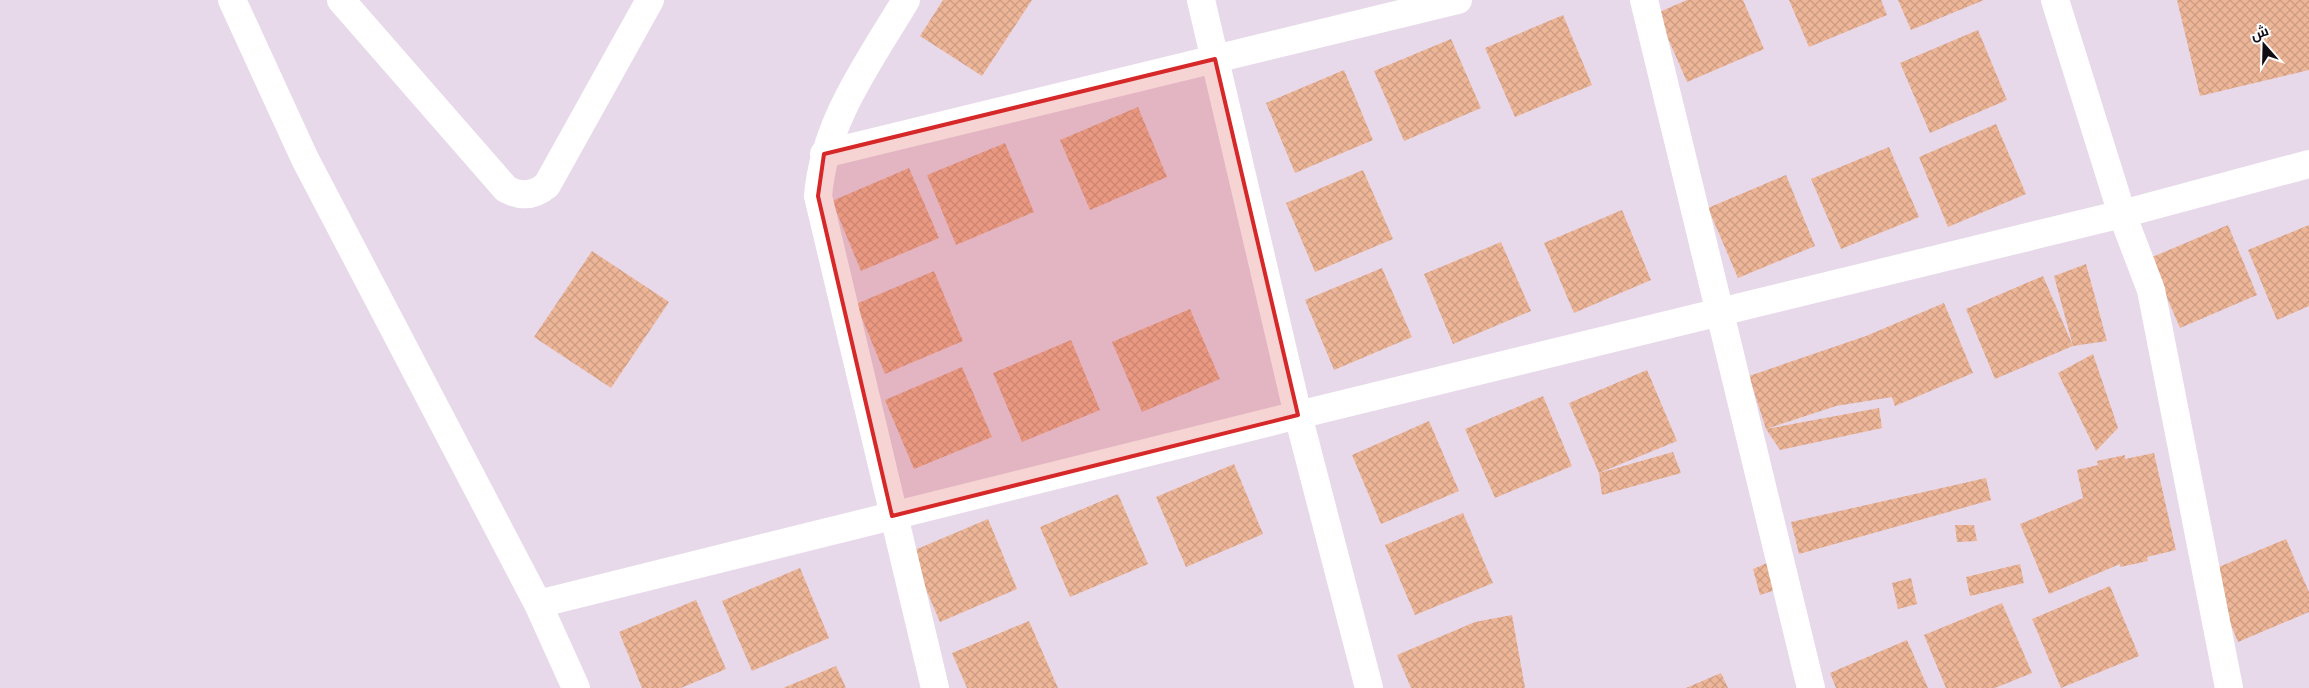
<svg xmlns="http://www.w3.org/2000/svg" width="2309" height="688" font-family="Merriweather,Cairo,serif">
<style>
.building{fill:url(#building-cross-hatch)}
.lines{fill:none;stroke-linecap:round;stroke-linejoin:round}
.minor{stroke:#fff;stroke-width:28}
.marked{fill:#d62828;fill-opacity:0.2;stroke:#d62828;stroke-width:4;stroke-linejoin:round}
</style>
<defs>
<pattern id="building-cross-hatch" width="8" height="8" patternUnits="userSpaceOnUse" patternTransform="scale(1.25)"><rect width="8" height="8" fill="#eeb698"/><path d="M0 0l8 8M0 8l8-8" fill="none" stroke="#cb9b82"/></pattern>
</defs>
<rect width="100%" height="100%" fill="#e7d9ea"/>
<!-- building -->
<path class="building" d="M 943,0 L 1032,0 L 982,76 L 920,36 Z
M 1687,0 L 1743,0 L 1764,49 L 1687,82 L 1657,13 Z
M 1789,0 L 1881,0 L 1887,15 L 1809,47 Z
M 1898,0 L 1984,0 L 1911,30 Z
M 2177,0 L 2309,0 L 2309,70 L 2200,96 Z
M 1563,15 L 1592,85 L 1515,117 L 1485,48 Z
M 1978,30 L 2007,100 L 1930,133 L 1900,63 Z
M 1451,39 L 1481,108 L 1404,141 L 1374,71 Z
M 1344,70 L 1373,140 L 1295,173 L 1266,103 Z
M 1138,107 L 1167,177 L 1090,210 L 1060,140 Z
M 1996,124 L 2026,194 L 1948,227 L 1919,157 Z
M 1005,143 L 1034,212 L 956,245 L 927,175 Z
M 1889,147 L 1919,217 L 1841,249 L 1811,179 Z
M 909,168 L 939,238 L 861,271 L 832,201 Z
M 1363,170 L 1393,239 L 1315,272 L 1286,203 Z
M 1786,175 L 1815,246 L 1738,278 L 1708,208 Z
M 1622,210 L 1651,280 L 1574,313 L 1544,243 Z
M 2228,225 L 2257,295 L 2180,328 L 2150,258 Z
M 2309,225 L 2309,306 L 2277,320 L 2248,250 Z
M 1501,242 L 1531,311 L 1453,344 L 1424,274 Z
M 592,251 L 669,302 L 611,388 L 534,337 Z
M 2086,264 L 2107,341 L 2073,346 L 2054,276 Z
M 1382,268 L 1412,337 L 1334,370 L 1305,300 Z
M 934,271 L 963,341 L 885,374 L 856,304 Z
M 2043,276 L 2073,346 L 1995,379 L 1966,309 Z
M 1944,303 L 1973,373 L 1895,406 L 1892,397 L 1836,406 L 1766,429 L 1879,408 L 1882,428 L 1780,450 L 1766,429 L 1749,376 L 1866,336 Z
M 1190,309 L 1220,379 L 1142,412 L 1112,342 Z
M 1071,340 L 1100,410 L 1022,442 L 993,373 Z
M 2093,354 L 2118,428 L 2096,451 L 2058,373 Z
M 962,367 L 992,437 L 914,469 L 885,400 Z
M 1647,370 L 1677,441 L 1599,473 L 1673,452 L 1681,473 L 1602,495 L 1599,473 L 1569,403 Z
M 1543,396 L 1572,466 L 1495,498 L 1465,429 Z
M 1429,421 L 1459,491 L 1381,524 L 1352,455 Z
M 2154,453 L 2176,550 L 2147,557 L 2148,561 L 2120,567 L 2120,564 L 2049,594 L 2020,524 L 2083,498 L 2077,470 L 2098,465 L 2097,461 L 2125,455 L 2125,459 Z
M 1234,464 L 1263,534 L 1186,567 L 1156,497 Z
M 1986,478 L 1991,500 L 1799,554 L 1791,522 Z
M 1118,494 L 1148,564 L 1070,597 L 1040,527 Z
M 1463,513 L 1493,583 L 1415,615 L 1385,545 Z
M 988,519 L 1017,589 L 940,622 L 910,552 Z
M 1955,525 L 1974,525 L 1977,541 L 1957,542 Z
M 2286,539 L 2309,592 L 2309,612 L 2238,642 L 2209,571 Z
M 1767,563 L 1775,590 L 1760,595 L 1753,569 Z
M 2020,564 L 2024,583 L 1970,596 L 1966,577 Z
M 800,568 L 829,638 L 752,671 L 722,601 Z
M 1911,578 L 1917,604 L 1898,609 L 1892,583 Z
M 2110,586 L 2139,656 L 2061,688 L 2032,619 Z
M 696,600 L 726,669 L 681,688 L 642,688 L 619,632 Z
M 2002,603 L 2032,673 L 1995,688 L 1946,688 L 1924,635 Z
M 1512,615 L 1525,688 L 1411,688 L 1397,655 L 1475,622 Z
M 1029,621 L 1058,688 L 967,688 L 952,653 Z
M 1907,640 L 1928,688 L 1836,688 L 1830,673 Z
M 836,666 L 846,688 L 783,688 Z
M 1721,673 L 1728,688 L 1686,688 Z"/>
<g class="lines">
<!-- minor -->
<path class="minor" d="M 232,0 L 305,159 L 538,604 L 576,688
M 341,0 L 506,189 C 521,197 534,196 547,185 L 650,0
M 906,0 C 869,62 824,122 818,196 L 935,688
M 1201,0 L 1298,415 L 1369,688
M 1644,0 L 1811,688
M 2055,0 L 2122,214 L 2151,290 L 2229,688
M 824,154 L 1458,0
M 538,604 L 1298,415 L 2122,214 L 2309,164"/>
</g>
<!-- marked area -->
<path class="marked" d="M 1215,59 L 1298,415 L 892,516 L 818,196 L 824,154 Z"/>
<!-- north arrow -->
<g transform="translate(2264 45) rotate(340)" stroke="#ffffff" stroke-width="4" paint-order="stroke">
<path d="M0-4L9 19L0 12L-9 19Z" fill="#120d13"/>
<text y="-8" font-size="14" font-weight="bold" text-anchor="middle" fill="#120d13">ش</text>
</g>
</svg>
